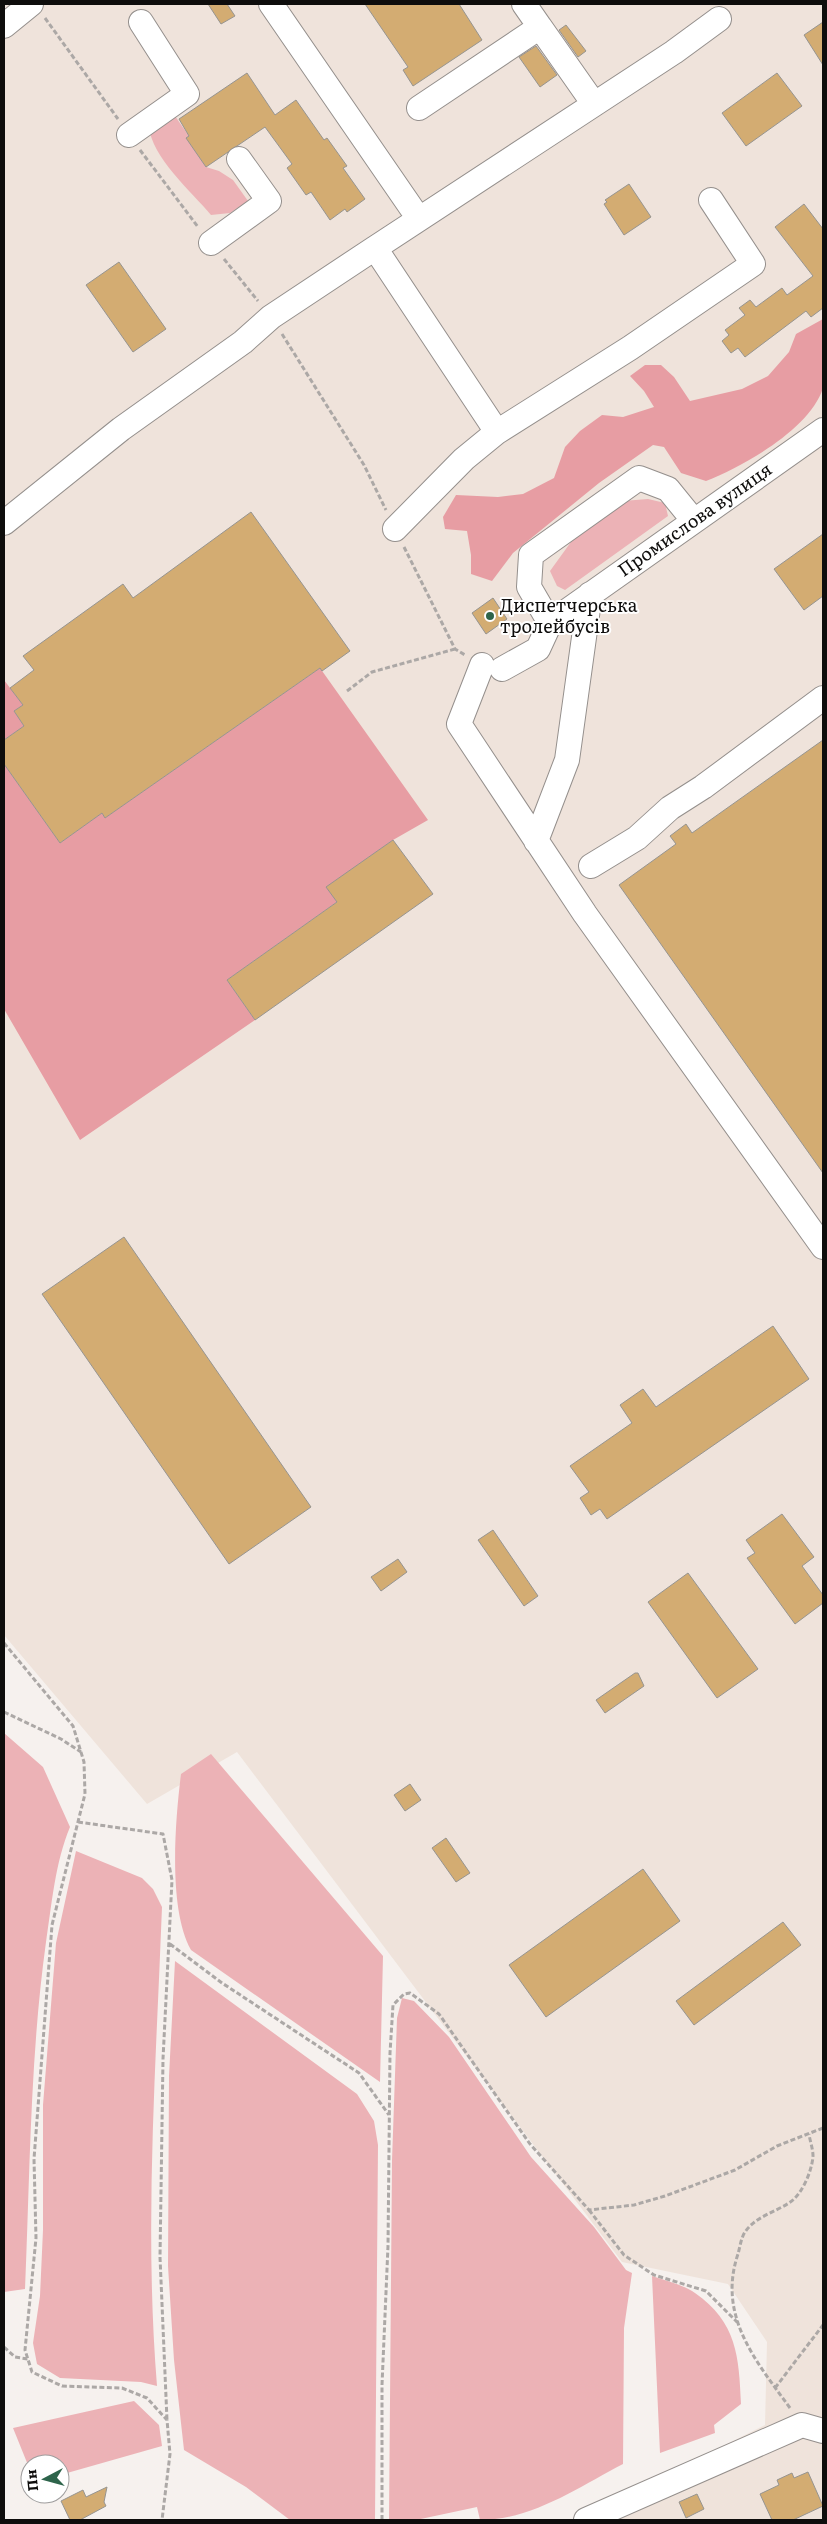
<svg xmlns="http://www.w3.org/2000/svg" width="827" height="2524" font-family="Literata,serif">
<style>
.built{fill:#efe3db}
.green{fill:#ecb2b6}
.forest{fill:#e79da3}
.building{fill:#d3ac72;stroke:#969490}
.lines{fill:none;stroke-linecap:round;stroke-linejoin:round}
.minor-casing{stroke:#948f8c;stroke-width:26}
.path{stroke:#aca8a6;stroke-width:3;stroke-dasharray:5 2.5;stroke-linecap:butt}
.minor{stroke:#fff;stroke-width:24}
.poi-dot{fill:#2e644b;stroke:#fff;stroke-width:2}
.labels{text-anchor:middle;stroke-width:4;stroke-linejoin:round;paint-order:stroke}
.street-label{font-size:18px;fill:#0e0d0c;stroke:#fff}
.poi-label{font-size:18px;fill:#0e0d0c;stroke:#fff;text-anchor:start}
</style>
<rect width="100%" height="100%" fill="#f6f1ee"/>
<!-- built -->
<path class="built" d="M 4,4 L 823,4 L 823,2520 L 575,2520 L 765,2425 L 767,2342 L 728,2284 L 622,2262 L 237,1752 L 147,1804 L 4,1635 Z"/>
<!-- green -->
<path class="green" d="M 175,116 L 189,136 L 187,138 L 206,167 L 219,171 L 233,180 L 248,201 L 230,213 L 211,215 C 192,192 151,157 149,126 Z
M 648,499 L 665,503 L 668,516 L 565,590 L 557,586 L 550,571 L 576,535 L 623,501 Z
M 4,1733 L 43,1767 L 70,1827 C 55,1863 52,1903 46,1942 C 30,2057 30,2174 25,2289 L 4,2292 Z
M 211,1754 L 383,1956 L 380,2082 L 191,1950 C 168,1909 175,1822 181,1774 Z
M 76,1851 L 142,1878 L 153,1889 L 162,1907 C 156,2066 144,2227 157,2386 L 141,2382 L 60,2378 L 37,2364 L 33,2343 L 40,2296 L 43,2230 L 43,2105 L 56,1943 Z
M 175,1961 L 357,2094 L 374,2121 L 378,2145 L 375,2520 L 290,2520 L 246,2487 L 184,2450 L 174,2360 L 168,2266 L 169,2076 Z
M 402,1998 L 414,2001 L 449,2037 L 531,2157 L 594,2227 L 626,2270 L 632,2273 L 624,2328 L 623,2464 C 579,2487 532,2520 480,2520 L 477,2507 L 416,2520 L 389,2520 L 392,2161 L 397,2018 Z
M 652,2276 C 666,2281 684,2285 695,2293 C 737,2322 739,2357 741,2404 L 714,2425 L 715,2433 L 660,2453 Z
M 134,2401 L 159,2425 L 162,2446 L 60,2475 L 60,2464 L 30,2464 L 30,2470 L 13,2428 Z"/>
<!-- forest -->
<path class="forest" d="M 823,319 C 823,335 827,374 823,388 C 810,429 744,466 706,481 L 681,473 L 664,447 L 653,445 L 599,483 L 513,553 L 492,581 L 471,574 L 471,555 L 467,531 L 445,529 L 443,517 L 456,495 L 498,497 L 523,494 L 554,478 L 565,447 L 580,431 L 602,415 L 623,417 L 654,407 L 644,391 L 630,376 L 645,365 L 661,365 L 674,377 L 690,401 L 742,389 L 768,376 L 789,352 L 796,334 Z
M 320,668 L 428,820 L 393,840 L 327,887 L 337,902 L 227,980 L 255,1020 L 80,1140 L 4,1009 L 4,764 L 60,843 L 102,813 L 105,818 Z
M 4,680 L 23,705 L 14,711 L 24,726 L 4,740 Z"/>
<!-- building -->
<path class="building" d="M 208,4 L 227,4 L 235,16 L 221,24 Z
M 365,4 L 459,4 L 482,40 L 413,86 L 403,70 L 408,67 Z
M 823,22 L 823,65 L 804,35 Z
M 566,25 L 586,51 L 578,57 L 559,30 Z
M 536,46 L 557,75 L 540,87 L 519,57 Z
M 247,73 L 275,115 L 296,100 L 324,140 L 327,138 L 347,166 L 343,168 L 365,199 L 347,212 L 345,209 L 330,220 L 311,192 L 306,195 L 287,168 L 292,164 L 265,127 L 206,167 L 186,138 L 189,136 L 179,119 Z
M 777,73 L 802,106 L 746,146 L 722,113 Z
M 629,184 L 651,217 L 624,235 L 604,204 L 607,202 L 605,200 Z
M 804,204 L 823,229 L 823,308 L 811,317 L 806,311 L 745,357 L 738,348 L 731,353 L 722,341 L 729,335 L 725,330 L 745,315 L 739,308 L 750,300 L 756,307 L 782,288 L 787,295 L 813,276 L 775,227 Z
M 119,262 L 166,329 L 133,352 L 86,285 Z
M 251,512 L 350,651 L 322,671 L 320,668 L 105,818 L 102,813 L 60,843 L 4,764 L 4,740 L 24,726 L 14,711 L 23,705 L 10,688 L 34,670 L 23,656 L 123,584 L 133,598 Z
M 823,534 L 823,596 L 804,610 L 774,569 Z
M 493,598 L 507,619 L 486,634 L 472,613 Z
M 823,740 L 823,1173 L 619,885 L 676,844 L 670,836 L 686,824 L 692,833 Z
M 393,840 L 433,894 L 255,1020 L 227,980 L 337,902 L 326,887 Z
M 124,1237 L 311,1507 L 229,1564 L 42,1294 Z
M 773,1326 L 809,1379 L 607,1519 L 600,1509 L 591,1515 L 580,1498 L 589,1492 L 570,1466 L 632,1423 L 620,1405 L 643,1389 L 656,1407 Z
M 782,1514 L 814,1557 L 802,1566 L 823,1595 L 823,1603 L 795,1624 L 747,1558 L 755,1553 L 746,1540 Z
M 493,1530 L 538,1596 L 524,1606 L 478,1540 Z
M 398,1559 L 407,1572 L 381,1591 L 371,1577 Z
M 688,1573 L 758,1669 L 717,1698 L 648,1602 Z
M 635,1673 L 638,1673 L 644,1686 L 605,1713 L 596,1700 Z
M 410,1784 L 421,1800 L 405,1811 L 394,1795 Z
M 446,1838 L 470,1873 L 456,1882 L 432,1848 Z
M 643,1869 L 680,1921 L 546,2017 L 509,1965 Z
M 783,1922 L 801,1945 L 694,2025 L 676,2001 Z
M 808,2472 L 823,2506 L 793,2520 L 772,2520 L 760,2494 L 779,2485 L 777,2480 L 792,2473 L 794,2478 Z
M 107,2487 L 104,2502 L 106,2506 L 80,2520 L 70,2520 L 61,2501 L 83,2490 L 86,2497 Z
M 697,2494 L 704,2509 L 686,2518 L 679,2502 Z"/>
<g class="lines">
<defs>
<path id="minor" d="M 271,4 L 419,219
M 524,4 L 540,27
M 4,26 L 31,4
M 419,108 L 540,27 L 594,104
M 129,135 L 187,94 L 141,22
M 211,243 L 269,201 L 239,159
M 375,248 L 674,52 L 719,19
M 497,432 L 630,348 L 753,264 L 711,200
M 4,523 L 121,429 L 243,342 L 271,317 L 375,248 L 497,432 L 464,459 L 395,529
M 550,623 L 529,587 L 531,555 L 639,478 L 668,489 L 694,521
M 482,665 L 459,724 L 585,914 L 823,1247
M 502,669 L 538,649 L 550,623 L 823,430
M 536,841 L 567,760 L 590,594
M 591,866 L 637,838 L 670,808 L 703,787 L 823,698
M 586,2520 L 802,2425 L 823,2431"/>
</defs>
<!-- minor casing -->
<use href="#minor" class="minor-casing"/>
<!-- path -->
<path class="path" d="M 45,18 L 118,119
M 140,150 L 198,227
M 224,259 L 258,301
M 282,334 L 364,465 L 386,510
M 404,547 L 455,649 L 465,655
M 347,691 L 372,672 L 455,649
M 4,1643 L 73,1726 L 84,1762 L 85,1794 L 52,1925 L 34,2159 L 36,2238 L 25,2350 L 32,2372 L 62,2386 L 122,2388 L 147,2398 L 167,2420 L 170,2454 L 162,2520
M 4,1712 L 61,1739 L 81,1752
M 78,1822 L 163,1834 L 172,1880 L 163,2059 L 160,2257 L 167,2420
M 170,1944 L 222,1983 L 359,2073 L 389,2115
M 589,2210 L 624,2255 L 654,2275 L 706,2291 L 737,2322
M 4,2347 L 15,2357 L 28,2359
M 775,2388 L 823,2325
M 790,2408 C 756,2361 717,2316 738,2254 C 740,2247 741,2238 745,2232 C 755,2217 775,2212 789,2203 C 802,2195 812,2171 813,2156 C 813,2149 810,2141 809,2134
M 382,2520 L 382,2385 L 388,2246 L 390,2053 L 393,2005 L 404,1994 L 410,1993 L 439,2014 L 530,2144 L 589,2210 L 634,2205 L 665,2196 L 735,2170 L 777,2146 L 823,2128"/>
<!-- minor -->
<use href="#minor" class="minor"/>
</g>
<!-- markers -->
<circle class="poi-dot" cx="490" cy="616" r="5"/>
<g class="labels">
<!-- street labels -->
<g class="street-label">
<text transform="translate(695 520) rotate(-35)" y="6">Промислова вулиця</text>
</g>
<!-- poi labels -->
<g class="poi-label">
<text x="500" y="612">Диспетчерська<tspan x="500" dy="21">тролейбусів</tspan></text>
</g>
</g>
<!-- border -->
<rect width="827" height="2524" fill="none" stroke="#0e0d0c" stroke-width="10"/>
<!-- north arrow -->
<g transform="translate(45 2479) rotate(264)"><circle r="24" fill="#ffffff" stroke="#9f9e9e"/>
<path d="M0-4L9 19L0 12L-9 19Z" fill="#2e644b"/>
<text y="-8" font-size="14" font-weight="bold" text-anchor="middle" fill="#0e0d0c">Пн</text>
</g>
</svg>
